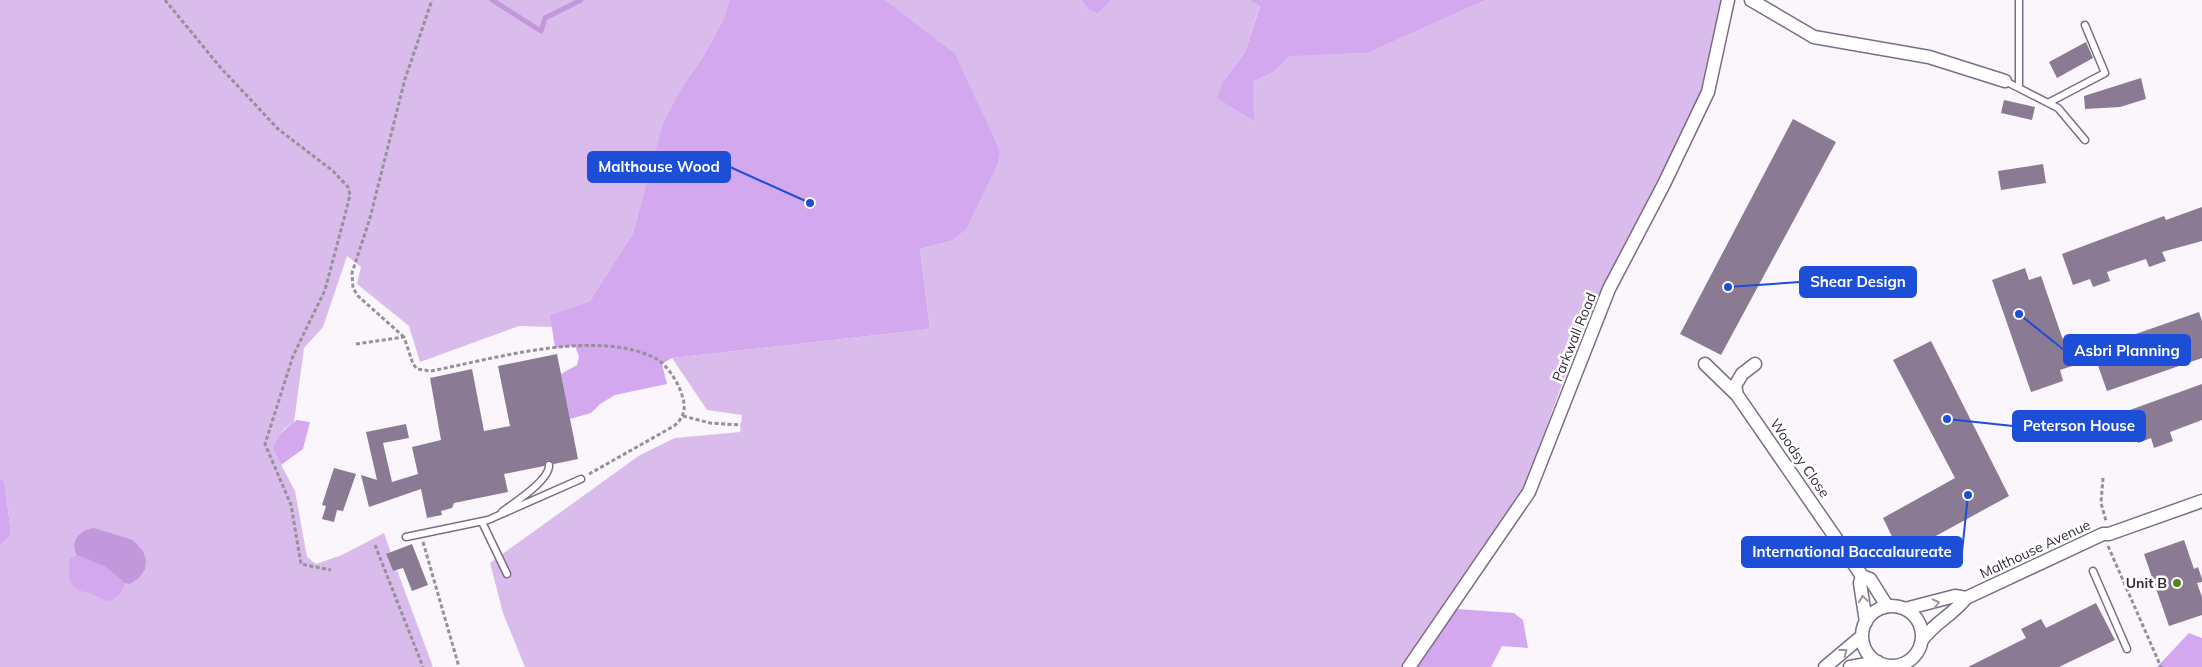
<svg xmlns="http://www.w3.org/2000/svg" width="2202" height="667" font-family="Mulish,sans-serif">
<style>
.green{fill:#d9bceb}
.forest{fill:#d4a8ef}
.water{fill:#c297dc}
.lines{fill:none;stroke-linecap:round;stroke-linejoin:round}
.stream{stroke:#c297dc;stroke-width:5}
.building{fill:#8a7a93}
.service-casing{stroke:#7c6d85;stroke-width:9}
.minor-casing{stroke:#7c6d85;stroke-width:15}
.path{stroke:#969099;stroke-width:3;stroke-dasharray:4 2.5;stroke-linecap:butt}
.service{stroke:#fff;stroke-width:6}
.minor{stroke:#fff;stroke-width:12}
.oneway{stroke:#98959a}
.poi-dot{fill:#518419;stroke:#fff;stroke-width:2}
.labels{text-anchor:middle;stroke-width:5;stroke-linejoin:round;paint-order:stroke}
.street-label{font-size:14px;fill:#322b36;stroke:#fff}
.poi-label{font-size:14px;font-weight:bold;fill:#322b36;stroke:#fff;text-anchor:end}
.leader{fill:none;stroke:#1d4ed8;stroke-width:2}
.callout-dot{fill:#1d4ed8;stroke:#fff;stroke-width:2}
.callout{fill:#1d4ed8;stroke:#1d4ed8;stroke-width:2}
.callout-label{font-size:15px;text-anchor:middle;font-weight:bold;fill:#fff}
</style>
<rect width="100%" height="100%" fill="#faf6fc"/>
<!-- green -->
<path class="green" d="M 0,0 L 729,0 L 724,18 L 704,55 L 682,87 L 663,128 L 633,233 L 590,301 L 551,315 L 552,327 L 519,326 L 420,362 L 409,326 L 357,284 L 361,267 L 347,256 L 323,327 L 304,348 L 294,422 L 284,429 L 273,449 L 295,491 L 307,557 L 316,564 L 342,555 L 384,533 L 391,553 L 386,555 L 393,571 L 397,570 L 433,667 L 0,667 L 0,546 L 11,534 L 5,484 L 0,477 Z
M 885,0 L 1081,0 L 1088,9 L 1098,14 L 1111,0 L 1250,0 L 1260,5 L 1245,52 L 1224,80 L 1253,121 L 1253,82 L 1275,71 L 1289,55 L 1368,53 L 1486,0 L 1724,0 L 1704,87 L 1670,161 L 1601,291 L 1576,346 L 1527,480 L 1513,505 L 1403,667 L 525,667 L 503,613 L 490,563 L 640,455 L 675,438 L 740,432 L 742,415 L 707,410 L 672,358 L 930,329 L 920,249 L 951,241 L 1000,151 L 989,129 L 904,16 Z"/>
<!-- forest -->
<path class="forest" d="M 729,0 L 885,0 L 955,54 L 1000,151 L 998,163 L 966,229 L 951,241 L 920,249 L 930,329 L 672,358 L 662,364 L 667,384 L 615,395 L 600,404 L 591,413 L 570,419 L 561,374 L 577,365 L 579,357 L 575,346 L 555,348 L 550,315 L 590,301 L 633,233 L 663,124 L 682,87 L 704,55 L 724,18 Z
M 1081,0 L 1111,0 L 1098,14 L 1088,9 Z
M 1250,0 L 1486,0 L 1368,53 L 1289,56 L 1275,71 L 1253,82 L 1254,121 L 1217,98 L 1224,80 L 1245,52 L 1260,6 Z
M 297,420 L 310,422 L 303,449 L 281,465 L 273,449 C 277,436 286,427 297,420 Z
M 0,477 L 5,484 L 11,534 L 0,546 Z
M 77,555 L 106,567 L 125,583 L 120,594 L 113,600 L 106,601 L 90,593 L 80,591 L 73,586 L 69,577 L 70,559 Z
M 1457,609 L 1514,613 L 1523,620 L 1528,648 L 1502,646 L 1491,667 L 1417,667 Z
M 2189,633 L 2202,638 L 2202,667 L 2157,667 Z"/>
<!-- water -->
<path class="water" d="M 94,528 L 133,540 L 143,551 L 146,560 L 145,569 L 139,578 L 130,584 L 125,583 L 106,567 L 77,555 C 69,541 80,530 94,528 Z"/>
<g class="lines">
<!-- stream -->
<path class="stream" d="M 492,0 L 541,31 L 545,18 L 581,0"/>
</g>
<!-- building -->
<path class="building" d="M 2086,42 L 2093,58 L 2057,78 L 2049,62 Z
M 2141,78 L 2146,99 L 2120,107 L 2085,109 L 2084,96 Z
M 2004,100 L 2035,107 L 2032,120 L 2001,113 Z
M 1793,119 L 1836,142 L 1721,355 L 1680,334 Z
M 2043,164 L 2046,183 L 2001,190 L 1998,171 Z
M 2202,207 L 2202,241 L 2162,252 L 2166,261 L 2149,267 L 2146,259 L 2107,272 L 2110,281 L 2093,287 L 2090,279 L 2073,285 L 2062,254 L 2164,216 L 2166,220 Z
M 2025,268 L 2029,280 L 2041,276 L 2072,366 L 2060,370 L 2063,381 L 2031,392 L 1992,280 Z
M 2199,312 L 2202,321 L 2202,358 L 2107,391 L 2096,360 L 2108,356 L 2104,345 Z
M 1931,341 L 2009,496 L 1901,555 L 1883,518 L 1955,478 L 1893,360 Z
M 557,354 L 578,459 L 554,464 L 548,460 L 544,466 L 504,474 L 508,492 L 454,503 L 452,508 L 441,511 L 442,515 L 427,518 L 421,489 L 369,507 L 361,475 L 377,480 L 366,432 L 406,424 L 409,438 L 383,443 L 392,482 L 418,474 L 412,447 L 441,440 L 430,378 L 472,369 L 484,431 L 510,426 L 498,366 Z
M 2202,384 L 2202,420 L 2170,432 L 2173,441 L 2154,448 L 2151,438 L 2138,443 L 2127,411 Z
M 334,468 L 356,474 L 343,511 L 337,510 L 334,522 L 322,519 L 326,506 L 322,505 Z
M 2184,540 L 2194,569 L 2198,567 L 2202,579 L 2202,582 L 2197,583 L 2202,597 L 2202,615 L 2169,626 L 2144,554 Z
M 412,544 L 428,585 L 412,591 L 403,568 L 393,571 L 386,554 Z
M 2096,603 L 2115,640 L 2059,667 L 1968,667 L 2026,638 L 2021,629 L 2041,619 L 2046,628 Z"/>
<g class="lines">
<defs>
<path id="service" d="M 2005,81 L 2058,108 L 2085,140
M 2019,88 L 2019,0
M 2048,103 L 2105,73 L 2085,25
M 502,512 C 515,502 550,480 549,465
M 482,522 L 507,574
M 406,537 L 488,520 L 581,479
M 2093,571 L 2127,649"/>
<path id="minor" d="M 1751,0 L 1814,37 L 1929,57 L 2005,81
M 1705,364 L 1737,395 L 1862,576 L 1870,579 L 1887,606
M 1737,395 L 1735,386 L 1742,374 L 1755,364
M 1862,576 L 1860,583 L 1866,622
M1862 636a30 30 0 1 1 60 0a30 30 0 1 1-60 0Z
M 1905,609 L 1955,596 L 1966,598
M 1922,640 C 1934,623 1954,614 1966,598 L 2103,534 L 2109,534 L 2202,501
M 1409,667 L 1529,492 L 1609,289 L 1664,184 L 1708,92 L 1728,0
M 1825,667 L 1862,636
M 1850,667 L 1878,662"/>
</defs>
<!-- service casing -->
<use href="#service" class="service-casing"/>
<!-- minor casing -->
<use href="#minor" class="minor-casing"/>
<!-- path -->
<path class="path" d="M 165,0 L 220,67 L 278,129 L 333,171 L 348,187 L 350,195 L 346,211 L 325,290 L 293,356 L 265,444 L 291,505 L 301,564 L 331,570
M 404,337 L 358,296 L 353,288 L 352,273 L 370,218 L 405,79 L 432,0
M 356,344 L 404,337 L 413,364 L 417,369 L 431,371 C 493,359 593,329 653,357 C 666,363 676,379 681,392 C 686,406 686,416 674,426 L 589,474
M 683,416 L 710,423 L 741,425
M 2103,478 L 2101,503 L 2106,521
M 423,542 L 459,667
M 375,545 L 423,667
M 2108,546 L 2161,667"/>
<!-- service -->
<use href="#service" class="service"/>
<!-- minor -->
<use href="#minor" class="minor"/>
</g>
<!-- one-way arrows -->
<defs><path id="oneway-chevron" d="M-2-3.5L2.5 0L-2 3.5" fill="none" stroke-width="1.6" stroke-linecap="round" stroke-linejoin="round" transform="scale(1.25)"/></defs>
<g class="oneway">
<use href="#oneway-chevron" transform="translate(1863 599) rotate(-98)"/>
<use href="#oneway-chevron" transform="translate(1936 603) rotate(-14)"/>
<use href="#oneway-chevron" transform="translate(1844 652) rotate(-38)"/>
</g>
<!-- markers -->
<circle class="poi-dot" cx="2177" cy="583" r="5"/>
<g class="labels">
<!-- street labels -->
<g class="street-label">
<text transform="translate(1574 337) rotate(-68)" y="5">Parkwall Road</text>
<text transform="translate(1800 458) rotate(55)" y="5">Woodsy Close</text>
<text transform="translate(2035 549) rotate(-25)" y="5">Malthouse Avenue</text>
</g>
<!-- poi labels -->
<g class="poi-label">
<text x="2167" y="588">Unit B</text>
</g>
</g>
<!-- callouts -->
<path class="leader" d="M810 203L730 167M1728 287L1800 282M2019 314L2064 350M1947 419L2013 426M1968 495L1962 552"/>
<g class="callout-dot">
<circle cx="810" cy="203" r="5"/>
<circle cx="1728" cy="287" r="5"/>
<circle cx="2019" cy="314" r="5"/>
<circle cx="1947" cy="419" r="5"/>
<circle cx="1968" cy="495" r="5"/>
</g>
<g class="callout">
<rect x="588" y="152" width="142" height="30" rx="5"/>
<rect x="1800" y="267" width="116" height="30" rx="5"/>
<rect x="2064" y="335" width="126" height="30" rx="5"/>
<rect x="2013" y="411" width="132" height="30" rx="5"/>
<rect x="1742" y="537" width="220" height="30" rx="5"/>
</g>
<g class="callout-label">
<text x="659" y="172">Malthouse Wood</text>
<text x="1858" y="287">Shear Design</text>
<text x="2127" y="356">Asbri Planning</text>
<text x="2079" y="431">Peterson House</text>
<text x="1852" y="557">International Baccalaureate</text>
</g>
</svg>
